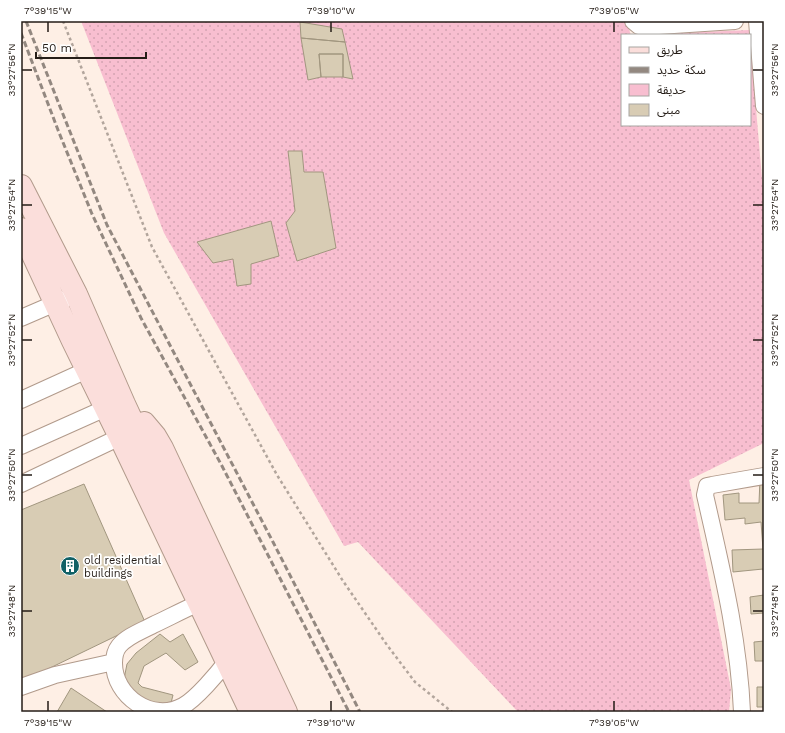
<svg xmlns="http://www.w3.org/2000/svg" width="785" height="733" font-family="'Work Sans','Noto Sans Arabic',sans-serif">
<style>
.green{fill:url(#green-dots)}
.building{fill:#d8ccb4;stroke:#a1967f}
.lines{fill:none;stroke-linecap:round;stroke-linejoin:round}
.street-casing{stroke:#b19a8b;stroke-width:18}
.secondary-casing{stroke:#b19a8b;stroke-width:24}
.path{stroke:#b2a59c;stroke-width:2.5;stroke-dasharray:3 3;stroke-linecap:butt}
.street{stroke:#fff;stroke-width:16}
.secondary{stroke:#fbdedb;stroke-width:22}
.rail{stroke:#938880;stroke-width:3;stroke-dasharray:6 3;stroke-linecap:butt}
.ticks{fill:none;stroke:#251d17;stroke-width:1.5}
.labels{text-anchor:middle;stroke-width:3.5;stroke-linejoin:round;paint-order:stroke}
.poi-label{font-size:11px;fill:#251d17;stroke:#fff;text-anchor:start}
.neatline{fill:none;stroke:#251d17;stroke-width:1.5}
.ticks-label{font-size:10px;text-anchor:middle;fill:#251d17}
</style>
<defs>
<pattern id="green-dots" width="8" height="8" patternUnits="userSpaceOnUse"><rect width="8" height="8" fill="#f8bed0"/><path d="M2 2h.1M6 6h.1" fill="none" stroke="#d4a3b2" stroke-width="1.8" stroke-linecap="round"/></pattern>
</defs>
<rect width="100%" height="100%" fill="#feefe5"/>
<!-- green -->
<path class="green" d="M 81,21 L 626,21 L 631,35 L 749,30 L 750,35 L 622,35 L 622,125 L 750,125 L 750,38 L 764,202 L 764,443 L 689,480 L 731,689 L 729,712 L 518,712 L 358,542 L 344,546 L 164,233 Z"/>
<!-- building -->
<path class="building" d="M 300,22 L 342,29 L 345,42 L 301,38 Z
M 301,38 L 345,42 L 353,79 L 343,77 L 343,54 L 319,54 L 321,77 L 308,80 Z
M 319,54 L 343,54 L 343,77 L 321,77 Z
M 288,151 L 302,151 L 304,172 L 323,172 L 336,248 L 297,261 L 286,223 L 295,211 Z
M 271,221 L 279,256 L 251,264 L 251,284 L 237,286 L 233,259 L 213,263 L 197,242 Z
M 764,478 L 764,574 L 763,569 L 733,572 L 732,550 L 763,549 L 761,522 L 745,524 L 745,518 L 725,520 L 723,495 L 739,493 L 739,503 L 759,503 L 760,479 Z
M 84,484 L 145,622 L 21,682 L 21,510 Z
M 764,595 L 764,613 L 751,614 L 750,597 Z
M 160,634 L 170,642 L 183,634 L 198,662 L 185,670 L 166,653 L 144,666 L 138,683 L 142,687 L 173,695 L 170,707 L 140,701 L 124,679 L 127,664 L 136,653 Z
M 764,641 L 764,661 L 755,661 L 754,642 Z
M 757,687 L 764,687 L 764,707 L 757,707 Z
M 71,688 L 107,712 L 57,712 Z"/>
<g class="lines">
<defs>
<path id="street" d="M 633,21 L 639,26 L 643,27 L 735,21
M 757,21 L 764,106
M 21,318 L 65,299
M 21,400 L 87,370
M 21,446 L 106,408
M 21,484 L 120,437
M 199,603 C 183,610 168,618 153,625 C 142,631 127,636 119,646 C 115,651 114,657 114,663 C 114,696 152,723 183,706 C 196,699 218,673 227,661
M 21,687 L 55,675 L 114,662
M 742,712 C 739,638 721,566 705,495 L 707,486 L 712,485 L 764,476"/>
<path id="secondary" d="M 21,186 L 76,294 L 124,404 L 198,563 L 268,712
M 21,229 L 73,341 L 120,437 L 251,712
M 144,423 L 155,436 L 162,448 L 286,712"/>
</defs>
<!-- street casing -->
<use href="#street" class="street-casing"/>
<!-- secondary casing -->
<use href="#secondary" class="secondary-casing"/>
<!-- path -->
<path class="path" d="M 63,21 L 152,247 L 277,475 L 343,581 L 387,645 L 415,682 L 452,712"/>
<!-- street -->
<use href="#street" class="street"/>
<!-- secondary -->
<use href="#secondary" class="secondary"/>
<!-- rail -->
<path class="rail" d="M 26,21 L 107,225 L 273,542 L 360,712
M 21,33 L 58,130 L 92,214 L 141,318 L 222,466 L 349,712"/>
</g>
<!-- ticks -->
<path class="ticks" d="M 48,22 L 48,32M 331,22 L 331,32M 614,22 L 614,32M 22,70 L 32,70M 753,70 L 763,70M 22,205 L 32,205M 753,205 L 763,205M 22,340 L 32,340M 753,340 L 763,340M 22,475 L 32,475M 753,475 L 763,475M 22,611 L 32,611M 753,611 L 763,611M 48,701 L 48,711M 331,701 L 331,711M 614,701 L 614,711"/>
<!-- icons -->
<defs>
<symbol id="building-disc" viewBox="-11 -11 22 22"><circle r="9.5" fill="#106166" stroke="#fff"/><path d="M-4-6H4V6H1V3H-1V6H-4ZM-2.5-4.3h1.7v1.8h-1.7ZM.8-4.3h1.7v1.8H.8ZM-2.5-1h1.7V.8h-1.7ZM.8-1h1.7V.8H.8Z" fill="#fff"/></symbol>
</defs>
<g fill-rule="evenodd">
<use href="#building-disc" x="59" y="555" width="22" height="22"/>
</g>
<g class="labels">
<!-- poi labels -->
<g class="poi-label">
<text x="84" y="564">old residential<tspan x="84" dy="13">buildings</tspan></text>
</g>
</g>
<!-- border -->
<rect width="785" height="733" fill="none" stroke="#ffffff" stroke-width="44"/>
<!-- legend -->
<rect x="621" y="34" width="130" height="92" fill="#ffffff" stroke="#a8a5a2"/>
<rect x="629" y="47" width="20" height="6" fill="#fbdedb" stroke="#a8a5a2"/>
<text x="657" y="54" font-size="12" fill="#251d17">طريق</text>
<rect x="629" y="67" width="20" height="6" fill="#938880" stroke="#a8a5a2"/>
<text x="657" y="74" font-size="12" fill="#251d17">سكة حديد</text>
<rect x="629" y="84" width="20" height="12" fill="#f8bed0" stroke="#a8a5a2"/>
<text x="657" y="94" font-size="12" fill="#251d17">حديقة</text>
<rect x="629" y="104" width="20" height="12" fill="#d8ccb4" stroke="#a8a5a2"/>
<text x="657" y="114" font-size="12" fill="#251d17">مبنى</text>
<!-- scale -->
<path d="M36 52v6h110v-6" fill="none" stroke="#251d17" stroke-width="2"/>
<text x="42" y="52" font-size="12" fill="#251d17" stroke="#ffffff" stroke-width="3" paint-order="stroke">50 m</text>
<rect x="22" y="22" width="741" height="689" class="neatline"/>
<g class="ticks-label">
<text x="48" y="14">7°39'15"W</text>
<text x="331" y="14">7°39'10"W</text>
<text x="614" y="14">7°39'05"W</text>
<text transform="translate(11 70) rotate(-90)" y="4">33°27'56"N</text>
<text transform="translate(774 70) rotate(-90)" y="4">33°27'56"N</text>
<text transform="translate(11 205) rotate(-90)" y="4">33°27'54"N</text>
<text transform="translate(774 205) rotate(-90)" y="4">33°27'54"N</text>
<text transform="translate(11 340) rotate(-90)" y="4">33°27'52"N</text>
<text transform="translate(774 340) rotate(-90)" y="4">33°27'52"N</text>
<text transform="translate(11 475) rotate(-90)" y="4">33°27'50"N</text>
<text transform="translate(774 475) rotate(-90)" y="4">33°27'50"N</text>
<text transform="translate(11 611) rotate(-90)" y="4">33°27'48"N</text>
<text transform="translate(774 611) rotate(-90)" y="4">33°27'48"N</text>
<text x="48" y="726">7°39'15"W</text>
<text x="331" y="726">7°39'10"W</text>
<text x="614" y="726">7°39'05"W</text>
</g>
</svg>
